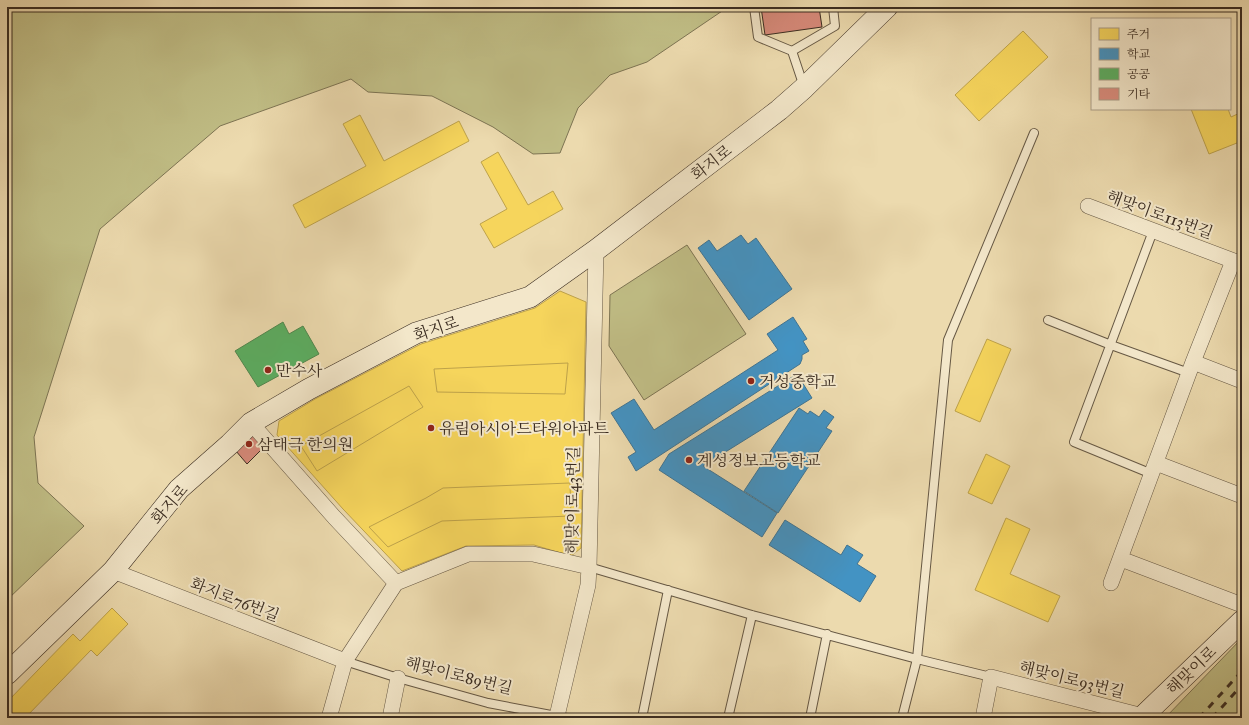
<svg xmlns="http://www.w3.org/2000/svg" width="1249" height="725" font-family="'IM FELL Great Primer','Noto Serif KR',serif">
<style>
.green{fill:#c0bd85;stroke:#7d7453}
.homes{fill:#f6d55c;stroke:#bea24a}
.schools{fill:#4393c3;stroke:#407492}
.public{fill:#5aae61;stroke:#50874e}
.building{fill:#d98b7c;stroke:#3a2c21}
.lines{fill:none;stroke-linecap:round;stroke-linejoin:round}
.lane-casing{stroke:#665844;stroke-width:10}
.street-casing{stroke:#665844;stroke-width:16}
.secondary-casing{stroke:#3a2c21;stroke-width:22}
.lane{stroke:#f3e7ca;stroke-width:8}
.street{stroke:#f3e7ca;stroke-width:15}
.secondary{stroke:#f3e7ca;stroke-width:21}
.rail{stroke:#3a2c21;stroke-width:3;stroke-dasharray:7 7;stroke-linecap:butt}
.poi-dot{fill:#8f2418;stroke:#f3e7ca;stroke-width:1.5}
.labels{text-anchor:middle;stroke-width:4;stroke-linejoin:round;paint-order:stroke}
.street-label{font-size:16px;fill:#3a2c21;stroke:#f3e7ca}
.poi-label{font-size:16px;fill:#3a2c21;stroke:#f3e7ca;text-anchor:start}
</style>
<rect width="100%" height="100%" fill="#ecdaae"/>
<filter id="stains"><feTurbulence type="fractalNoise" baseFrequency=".005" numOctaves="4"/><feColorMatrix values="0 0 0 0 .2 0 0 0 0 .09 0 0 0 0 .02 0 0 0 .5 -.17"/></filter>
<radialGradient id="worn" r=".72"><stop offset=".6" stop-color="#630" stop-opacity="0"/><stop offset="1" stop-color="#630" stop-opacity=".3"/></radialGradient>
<!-- green -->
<path class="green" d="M 7,7 L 728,7 L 647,62 L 610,75 L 578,108 L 560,153 L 533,154 L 493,127 L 432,96 L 368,92 L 351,79 L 220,126 L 100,229 L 34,437 L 38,483 L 84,526 L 7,600 Z
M 687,245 L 746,334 L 644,400 L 609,346 L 610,295 Z
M 1242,638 L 1242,718 L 1165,718 Z"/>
<!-- homes -->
<path class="homes" d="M 1023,31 L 1048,57 L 979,121 L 955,95 Z
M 1191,109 L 1228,109 L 1231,117 L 1242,112 L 1242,141 L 1209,154 Z
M 360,115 L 384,161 L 459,121 L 469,141 L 305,228 L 293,205 L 366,166 L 343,124 Z
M 498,152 L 528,205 L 553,191 L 563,209 L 494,248 L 480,224 L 507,209 L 481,162 Z
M 560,291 L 586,302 L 581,548 L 571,556 L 534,545 L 466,546 L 402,571 L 343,509 L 277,435 L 279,421 L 315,399 L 421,344 L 535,308 Z
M 987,339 L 1011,349 L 980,422 L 955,411 Z
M 568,363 L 565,394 L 437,392 L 434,369 Z
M 409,386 L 423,407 L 317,471 L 301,446 Z
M 986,454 L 1010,466 L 992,504 L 968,493 Z
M 570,483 L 571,516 L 442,521 L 388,547 L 369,527 L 426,498 L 443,488 Z
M 1006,518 L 1030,529 L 1010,574 L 1060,596 L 1048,622 L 975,590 Z
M 112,608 L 128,624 L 97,656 L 91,650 L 25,718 L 7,718 L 7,702 L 73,634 L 80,641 Z"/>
<!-- schools -->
<path class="schools" d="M 741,235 L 748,244 L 756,238 L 792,289 L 749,320 L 698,248 L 709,240 L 717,251 Z
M 793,317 L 807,339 L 803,341 L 809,351 L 802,355 L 802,359 L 800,364 L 636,471 L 628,457 L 636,452 L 611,413 L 634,399 L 654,430 L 778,350 L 767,334 Z
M 797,374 L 812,398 L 703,466 L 777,513 L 762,537 L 659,470 L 669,454 Z
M 799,408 L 808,414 L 810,411 L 819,417 L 824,410 L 834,417 L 826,428 L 832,431 L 778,513 L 744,491 Z
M 785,520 L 841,555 L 847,545 L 863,555 L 857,564 L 876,576 L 860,602 L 769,545 Z"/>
<!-- public -->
<path class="public" d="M 283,322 L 289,334 L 303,326 L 319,354 L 258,387 L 235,351 Z"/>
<!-- building -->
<path class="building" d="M 761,7 L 819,7 L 822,27 L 765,35 Z
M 251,423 L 268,443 L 247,464 L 230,444 Z"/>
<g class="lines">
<defs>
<path id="lane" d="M 754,7 L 758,37 L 792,51
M 792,51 L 835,26 L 833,7
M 792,51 L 804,87
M 1048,320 L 1111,345 L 1189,373
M 1152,474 L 1074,442 L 1153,231
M 589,567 L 752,615 L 917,659 L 902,718
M 345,661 L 398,678 L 488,703 L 567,718
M 991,677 L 917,659 L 948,340 L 1034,133
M 642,718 L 668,590
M 728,718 L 752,615
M 810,718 L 827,634"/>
<path id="street" d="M 1088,206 L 1242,264
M 1193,362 L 1242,381
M 251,423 L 334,517 L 396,583
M 1156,463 L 1242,496
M 1121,559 L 1242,605
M 113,571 L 345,661
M 1111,583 L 1193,362 L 1233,261
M 557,716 L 588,585 L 589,567
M 329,718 L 345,661 L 396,583 L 468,554 L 533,554 L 589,567 L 596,250
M 390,718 L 398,678
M 983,718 L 991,677 L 1143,716"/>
<path id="secondary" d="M 7,674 L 113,571 L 179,489 L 230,444 L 251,423 L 309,389 L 416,333 L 530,297 L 596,250 L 779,110 L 804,88 L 887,7
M 1141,718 L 1242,621"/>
</defs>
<!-- lane casing -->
<use href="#lane" class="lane-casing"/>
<!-- street casing -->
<use href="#street" class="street-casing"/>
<!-- secondary casing -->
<use href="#secondary" class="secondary-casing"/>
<!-- lane -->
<use href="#lane" class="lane"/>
<!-- street -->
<use href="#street" class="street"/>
<!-- secondary -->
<use href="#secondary" class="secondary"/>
<!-- rail -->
<path class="rail" d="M 1199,718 L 1242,671
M 1212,718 L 1242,685"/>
</g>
<!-- markers -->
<g class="poi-dot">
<circle cx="268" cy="370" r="4"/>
<circle cx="751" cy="381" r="4"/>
<circle cx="431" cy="428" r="4"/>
<circle cx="249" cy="444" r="4"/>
<circle cx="689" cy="460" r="4"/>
</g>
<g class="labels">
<!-- street labels -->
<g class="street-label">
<text transform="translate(711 162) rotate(-38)" y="6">화지로</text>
<text transform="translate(1160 214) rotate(20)" y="6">해맞이로113번길</text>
<text transform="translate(436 328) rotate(-19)" y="6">화지로</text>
<text transform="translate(572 500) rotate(-89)" y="6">해맞이로43번길</text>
<text transform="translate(169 504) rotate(-49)" y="6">화지로</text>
<text transform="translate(235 599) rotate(21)" y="6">화지로76번길</text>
<text transform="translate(1191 670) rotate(-44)" y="6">해맞이로</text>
<text transform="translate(459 675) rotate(14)" y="6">해맞이로89번길</text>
<text transform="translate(1072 679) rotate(14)" y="6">해맞이로93번길</text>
</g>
<!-- poi labels -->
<g class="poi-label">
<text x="276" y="376">만수사</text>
<text x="759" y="387">거성중학교</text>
<text x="439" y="434">유림아시아드타워아파트</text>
<text x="257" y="450">삼태극 한의원</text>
<text x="697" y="466">계성정보고등학교</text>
</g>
</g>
<!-- margin -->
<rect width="1249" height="725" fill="none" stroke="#ecdaae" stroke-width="24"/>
<rect x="8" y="8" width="1233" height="709" fill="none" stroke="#3a2c21" stroke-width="2"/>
<rect x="12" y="12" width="1225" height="701" fill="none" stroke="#3a2c21"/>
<!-- legend -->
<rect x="1091" y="18" width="140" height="92" fill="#f3e7ca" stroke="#a99c86"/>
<rect x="1099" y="28" width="20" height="12" fill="#f6d55c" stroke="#a99c86"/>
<text x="1127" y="38" font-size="12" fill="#3a2c21">주거</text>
<rect x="1099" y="48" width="20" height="12" fill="#4393c3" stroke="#a99c86"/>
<text x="1127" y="58" font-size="12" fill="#3a2c21">학교</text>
<rect x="1099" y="68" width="20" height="12" fill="#5aae61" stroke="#a99c86"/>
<text x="1127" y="78" font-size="12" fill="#3a2c21">공공</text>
<rect x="1099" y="88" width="20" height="12" fill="#d98b7c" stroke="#a99c86"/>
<text x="1127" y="98" font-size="12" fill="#3a2c21">기타</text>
<rect width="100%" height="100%" filter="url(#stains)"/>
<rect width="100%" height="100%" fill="url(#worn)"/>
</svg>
